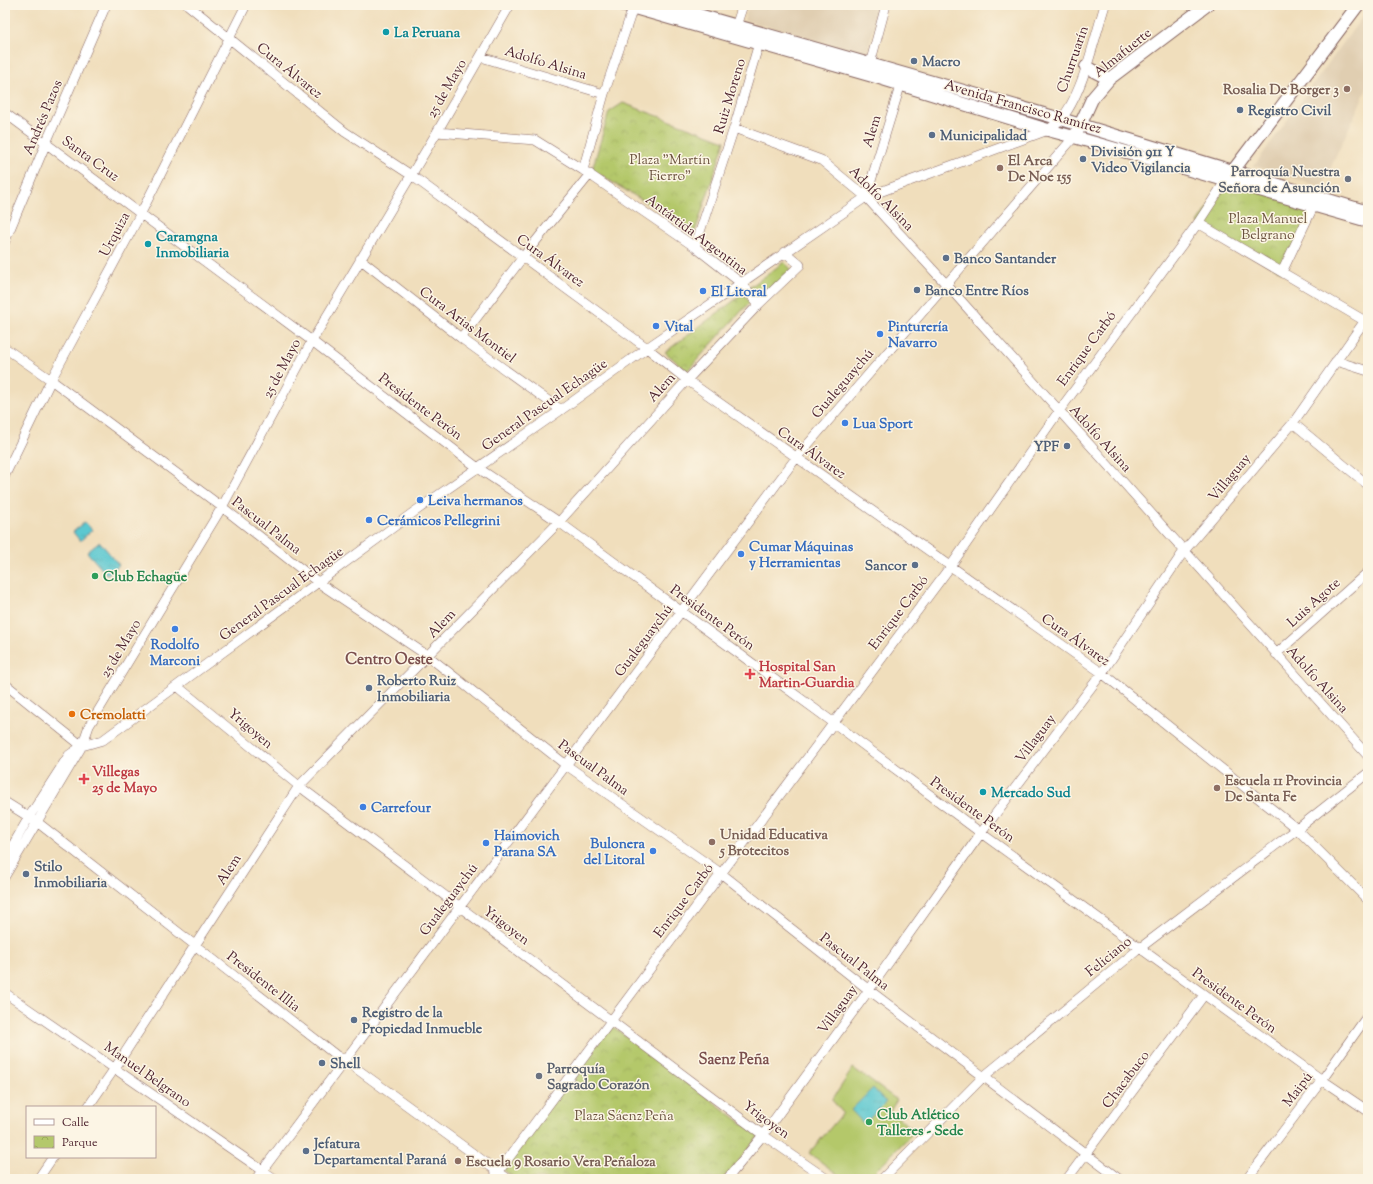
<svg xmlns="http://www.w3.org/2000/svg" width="1373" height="1184" font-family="'Sorts Mill Goudy',serif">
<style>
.built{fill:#e0ceb1}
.park{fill:url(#park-crowns);stroke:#7f744b}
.garden{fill:#b4c86b;stroke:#7f744b}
.water{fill:url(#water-ripples);stroke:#52747e}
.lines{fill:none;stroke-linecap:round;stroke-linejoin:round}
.minor-casing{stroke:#84625e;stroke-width:10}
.major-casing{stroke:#84625e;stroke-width:14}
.minor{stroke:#fff;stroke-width:9}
.major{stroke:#fff;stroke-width:12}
.culture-dot{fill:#0f9aa8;stroke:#fcf5e5;stroke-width:1.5}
.service-dot{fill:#5c6f8a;stroke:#fcf5e5;stroke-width:1.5}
.education-dot{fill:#8d6e63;stroke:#fcf5e5;stroke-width:1.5}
.worship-dot{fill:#6b7280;stroke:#fcf5e5;stroke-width:1.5}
.shop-dot{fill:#3f7fe0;stroke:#fcf5e5;stroke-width:1.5}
.leisure-dot{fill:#2e9e5b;stroke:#fcf5e5;stroke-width:1.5}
.health-dot{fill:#e0444e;stroke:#fcf5e5;stroke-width:1.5}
.food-dot{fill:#e8710a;stroke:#fcf5e5;stroke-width:1.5}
.labels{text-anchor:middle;stroke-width:3;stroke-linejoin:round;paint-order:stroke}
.culture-label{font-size:14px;font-weight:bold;fill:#0d838f;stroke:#fcf5e5;text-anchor:start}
.street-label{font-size:14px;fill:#4a1f2b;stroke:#fcf5e5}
.service-label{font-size:14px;font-weight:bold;fill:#4e5e75;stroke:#fcf5e5;text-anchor:start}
.education-label{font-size:14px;font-weight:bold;fill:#785e54;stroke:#fcf5e5;text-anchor:start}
.park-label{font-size:14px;fill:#6a523e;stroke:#fcf5e5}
.worship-label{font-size:14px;font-weight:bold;fill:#5b616d;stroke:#fcf5e5;text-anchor:end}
.shop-label{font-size:14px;font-weight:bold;fill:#366cbe;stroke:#fcf5e5;text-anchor:start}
.leisure-label{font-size:14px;font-weight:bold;fill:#27864d;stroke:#fcf5e5;text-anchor:start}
.health-label{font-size:14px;font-weight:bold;fill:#be3a42;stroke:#fcf5e5;text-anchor:start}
.food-label{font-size:14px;font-weight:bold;fill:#c56008;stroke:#fcf5e5;text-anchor:start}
.neighbourhood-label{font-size:15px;font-weight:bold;fill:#7b4f4e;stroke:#fcf5e5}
</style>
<defs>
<pattern id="park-crowns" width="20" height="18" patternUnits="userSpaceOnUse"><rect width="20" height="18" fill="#b4c86b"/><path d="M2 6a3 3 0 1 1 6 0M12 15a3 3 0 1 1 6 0" fill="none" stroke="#9cab5d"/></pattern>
<pattern id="water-ripples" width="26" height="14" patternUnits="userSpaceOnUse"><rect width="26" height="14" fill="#5bc8d0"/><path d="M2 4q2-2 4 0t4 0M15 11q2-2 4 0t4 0" fill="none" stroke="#51abb3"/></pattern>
</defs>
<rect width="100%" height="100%" fill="#fcf5e5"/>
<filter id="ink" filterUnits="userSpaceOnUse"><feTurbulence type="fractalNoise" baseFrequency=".025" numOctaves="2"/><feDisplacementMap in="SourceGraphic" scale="8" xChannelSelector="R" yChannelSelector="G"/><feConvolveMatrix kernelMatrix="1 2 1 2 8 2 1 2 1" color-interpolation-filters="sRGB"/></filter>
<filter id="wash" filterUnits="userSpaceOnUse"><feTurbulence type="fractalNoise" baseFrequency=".012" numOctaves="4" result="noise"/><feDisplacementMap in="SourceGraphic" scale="16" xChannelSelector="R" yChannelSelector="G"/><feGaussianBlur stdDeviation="0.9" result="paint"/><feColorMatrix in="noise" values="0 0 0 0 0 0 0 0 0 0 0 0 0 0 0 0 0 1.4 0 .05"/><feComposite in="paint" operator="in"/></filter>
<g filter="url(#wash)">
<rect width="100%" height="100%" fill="#f0debc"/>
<!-- built -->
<path class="built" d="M 749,5 L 880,5 L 867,54 L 744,20 Z
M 1368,9 L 1368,86 L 1322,187 L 1254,166 Z"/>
<!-- park -->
<path class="park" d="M 623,103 L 725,141 L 695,232 L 592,170 L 609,112 Z
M 1226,180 L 1314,205 L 1282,272 L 1198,223 Z
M 784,262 L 792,270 L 764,299 L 749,288 Z
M 743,294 L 750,302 L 687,371 L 665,352 Z
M 612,1026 L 759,1136 L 724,1179 L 516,1179 L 499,1167 Z"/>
<!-- garden -->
<path class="garden" d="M 853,1068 L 897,1100 L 890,1111 L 915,1131 L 867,1179 L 844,1179 L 809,1153 L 843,1113 L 832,1100 Z"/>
<!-- water -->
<path class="water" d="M 85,522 L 92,530 L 80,541 L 73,532 Z
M 100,542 L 119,565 L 107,575 L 87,552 Z
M 873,1088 L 886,1102 L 864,1124 L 851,1110 Z"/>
</g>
<g filter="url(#ink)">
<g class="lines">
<defs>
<path id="minor" d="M 188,5 L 345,132 L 411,175 L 647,348 L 687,380 L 1102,673 L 1297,829 L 1368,900
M 736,26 L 743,5
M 481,57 L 604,94
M 870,64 L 886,5
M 5,113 L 312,341 L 478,468 L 559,522 L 834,723 L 981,833 L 1322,1080 L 1368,1111
M 734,128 L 821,160 L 866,197 L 946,284 L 1368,756
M 437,132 L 535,140 L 583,170 L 695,247 L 741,283 L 759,304
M 583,170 L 604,94 L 634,5
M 866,197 L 902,80
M 1198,223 L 1365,321
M 5,241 L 46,143 L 106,5
M 695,247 L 734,128 L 759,43
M 360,259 L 461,338 L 561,410
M 1282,272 L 1314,205
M 461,338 L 523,257 L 590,174
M 5,348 L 51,380 L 222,507 L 319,583 L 428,656 L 566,765 L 722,874 L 869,990 L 1119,1179
M 1336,361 L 1368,371
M 1293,423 L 1368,485
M 5,475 L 51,380 L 141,213 L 246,5
M 1276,654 L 1368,572
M 5,684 L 82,746
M 177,686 L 299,786 L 763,1135 L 827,1179
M 5,802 L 37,822 L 337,1056 L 346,1061 L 508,1179
M 5,859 L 29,817 L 69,755 L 82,746 L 103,740 L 414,512 L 561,410 L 647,348 L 866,197 L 1048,130 C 1052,127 1056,124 1060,120 C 1082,97 1095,36 1105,5
M 5,876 L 82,746 L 89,726 L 222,507 L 312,341 L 437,132 L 510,5
M 5,993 L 275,1179
M 88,1107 L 115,1068 L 299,786 L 559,522 L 687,380 L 759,304 L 800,265 L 785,252
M 38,1179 L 53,1157
M 256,1179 L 796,458 L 1074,137
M 493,1179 L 950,567 L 1059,411 L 1198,223 L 1226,180
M 727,1179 L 763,1135 L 869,990 L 981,833 L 1102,673 L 1184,551 L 1293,423 L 1368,316
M 882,1179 L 983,1077 L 1140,948 L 1297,829 L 1368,773
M 1067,1179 L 1204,995
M 1247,1179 L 1322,1080 L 1368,1015"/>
<path id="major" d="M 624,5 L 876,77 L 1048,130 L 1074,137 L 1368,221
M 664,5 L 1061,119 L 1368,212
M 1086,67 L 1109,79
M 1077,132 L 1092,99 L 1109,79 L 1207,5
M 1229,176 L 1358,5"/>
</defs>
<!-- minor casing -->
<use href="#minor" class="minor-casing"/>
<!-- major casing -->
<use href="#major" class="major-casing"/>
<!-- minor -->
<use href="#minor" class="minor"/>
<!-- major -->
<use href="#major" class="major"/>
</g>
</g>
<!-- markers -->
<g class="culture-dot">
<circle cx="386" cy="32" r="4"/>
<circle cx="148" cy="244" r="4"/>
<circle cx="983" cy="792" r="4"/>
</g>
<g class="service-dot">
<circle cx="914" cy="61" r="4"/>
<circle cx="1240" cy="110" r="4"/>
<circle cx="932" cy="135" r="4"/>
<circle cx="1083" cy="159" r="4"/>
<circle cx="946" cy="258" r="4"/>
<circle cx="917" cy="290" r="4"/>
<circle cx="1067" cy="446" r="4"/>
<circle cx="915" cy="565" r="4"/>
<circle cx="369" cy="688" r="4"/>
<circle cx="26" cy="874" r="4"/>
<circle cx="354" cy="1020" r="4"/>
<circle cx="322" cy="1063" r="4"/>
<circle cx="306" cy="1151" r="4"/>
</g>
<g class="education-dot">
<circle cx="1347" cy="89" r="4"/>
<circle cx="1000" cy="168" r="4"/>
<circle cx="1217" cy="788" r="4"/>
<circle cx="712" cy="842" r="4"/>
<circle cx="458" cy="1161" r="4"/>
</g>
<g class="worship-dot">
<circle cx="1348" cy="179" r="4"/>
<circle cx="539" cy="1076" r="4"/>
</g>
<g class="shop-dot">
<circle cx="703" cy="291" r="4"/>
<circle cx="656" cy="326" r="4"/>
<circle cx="880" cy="334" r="4"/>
<circle cx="845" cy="423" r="4"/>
<circle cx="420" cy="500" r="4"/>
<circle cx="369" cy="520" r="4"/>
<circle cx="741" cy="554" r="4"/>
<circle cx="175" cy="629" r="4"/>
<circle cx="363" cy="807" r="4"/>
<circle cx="486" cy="843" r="4"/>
<circle cx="653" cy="851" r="4"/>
</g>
<g class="leisure-dot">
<circle cx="95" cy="576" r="4"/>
<circle cx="869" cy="1122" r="4"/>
</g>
<g class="health-dot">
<path d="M748 668h4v4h4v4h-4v4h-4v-4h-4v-4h4z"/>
<path d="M82 773h4v4h4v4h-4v4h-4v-4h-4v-4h4z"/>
</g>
<circle class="food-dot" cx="72" cy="714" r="4"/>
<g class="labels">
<!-- culture labels -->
<g class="culture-label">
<text x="394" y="37">La Peruana</text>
<text x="156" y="241">Caramgna<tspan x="156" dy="16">Inmobiliaria</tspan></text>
<text x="991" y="797">Mercado Sud</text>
</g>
<!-- street labels -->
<g class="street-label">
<text transform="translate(1122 52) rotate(-39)" y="5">Almafuerte</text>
<text transform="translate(1072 59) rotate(-71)" y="5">Churruarín</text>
<text transform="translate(546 62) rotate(17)" y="5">Adolfo Alsina</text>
<text transform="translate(290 70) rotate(39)" y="5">Cura Álvarez</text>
<text transform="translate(446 88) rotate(-60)" y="5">25 de Mayo</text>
<text transform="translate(729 96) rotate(-73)" y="5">Ruiz Moreno</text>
<text transform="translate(1023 106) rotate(16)" y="5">Avenida Francisco Ramírez</text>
<text transform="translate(42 117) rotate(-67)" y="5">Andrés Pazos</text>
<text transform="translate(871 131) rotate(-73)" y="5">Alem</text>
<text transform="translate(91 158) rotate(36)" y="5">Santa Cruz</text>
<text transform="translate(882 198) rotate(45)" y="5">Adolfo Alsina</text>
<text transform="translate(114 234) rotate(-62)" y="5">Urquiza</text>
<text transform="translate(697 234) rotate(37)" y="5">Antártida Argentina</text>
<text transform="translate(551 260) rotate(36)" y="5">Cura Álvarez</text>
<text transform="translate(468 324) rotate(37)" y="5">Cura Arias Montiel</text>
<text transform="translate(1086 348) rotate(-54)" y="5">Enrique Carbó</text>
<text transform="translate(281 368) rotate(-62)" y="5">25 de Mayo</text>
<text transform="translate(842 383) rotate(-49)" y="5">Gualeguaychú</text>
<text transform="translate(661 387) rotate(-48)" y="5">Alem</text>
<text transform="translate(544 404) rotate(-35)" y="5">General Pascual Echagüe</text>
<text transform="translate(421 406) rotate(37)" y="5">Presidente Perón</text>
<text transform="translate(1101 438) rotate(48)" y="5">Adolfo Alsina</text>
<text transform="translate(812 452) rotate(35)" y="5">Cura Álvarez</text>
<text transform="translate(1229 477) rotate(-50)" y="5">Villaguay</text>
<text transform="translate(267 525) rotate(38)" y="5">Pascual Palma</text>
<text transform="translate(281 593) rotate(-36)" y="5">General Pascual Echagüe</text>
<text transform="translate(1313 602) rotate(-42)" y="5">Luis Agote</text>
<text transform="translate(898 612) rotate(-53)" y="5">Enrique Carbó</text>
<text transform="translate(713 617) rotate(36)" y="5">Presidente Perón</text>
<text transform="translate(441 623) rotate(-46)" y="5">Alem</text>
<text transform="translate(1076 639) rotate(35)" y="5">Cura Álvarez</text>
<text transform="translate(643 640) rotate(-53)" y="5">Gualeguaychú</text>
<text transform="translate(120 648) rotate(-59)" y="5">25 de Mayo</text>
<text transform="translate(1318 679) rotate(48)" y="5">Adolfo Alsina</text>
<text transform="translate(251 728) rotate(40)" y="5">Yrigoyen</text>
<text transform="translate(1035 738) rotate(-53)" y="5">Villaguay</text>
<text transform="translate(594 767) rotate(36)" y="5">Pascual Palma</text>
<text transform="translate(973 809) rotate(36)" y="5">Presidente Perón</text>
<text transform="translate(228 869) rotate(-57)" y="5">Alem</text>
<text transform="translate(448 899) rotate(-53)" y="5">Gualeguaychú</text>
<text transform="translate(683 900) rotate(-53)" y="5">Enrique Carbó</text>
<text transform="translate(507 925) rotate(37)" y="5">Yrigoyen</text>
<text transform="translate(1108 956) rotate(-39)" y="5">Feliciano</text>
<text transform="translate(855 961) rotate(38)" y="5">Pascual Palma</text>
<text transform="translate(264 981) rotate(38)" y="5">Presidente Illia</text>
<text transform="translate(1235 1000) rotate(36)" y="5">Presidente Perón</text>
<text transform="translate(837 1009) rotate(-54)" y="5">Villaguay</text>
<text transform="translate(148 1074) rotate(35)" y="5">Manuel Belgrano</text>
<text transform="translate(1125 1079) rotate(-53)" y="5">Chacabuco</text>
<text transform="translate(1297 1089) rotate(-53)" y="5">Maipú</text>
<text transform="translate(767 1119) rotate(36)" y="5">Yrigoyen</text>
</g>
<!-- service labels -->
<g class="service-label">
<text x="922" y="66">Macro</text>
<text x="1248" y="115">Registro Civil</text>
<text x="940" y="140">Municipalidad</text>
<text x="1091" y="156">División 911 Y<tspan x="1091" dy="16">Video Vigilancia</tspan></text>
<text x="954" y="263">Banco Santander</text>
<text x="925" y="295">Banco Entre Ríos</text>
<text x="1059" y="451" text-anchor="end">YPF</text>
<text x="907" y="570" text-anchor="end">Sancor</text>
<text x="377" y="685">Roberto Ruiz<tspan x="377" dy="16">Inmobiliaria</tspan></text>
<text x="34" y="871">Stilo<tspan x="34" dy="16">Inmobiliaria</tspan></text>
<text x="362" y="1017">Registro de la<tspan x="362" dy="16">Propiedad Inmueble</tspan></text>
<text x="330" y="1068">Shell</text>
<text x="314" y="1148">Jefatura<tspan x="314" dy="16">Departamental Paraná</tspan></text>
</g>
<!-- education labels -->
<g class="education-label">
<text x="1339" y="94" text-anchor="end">Rosalia De Borger 3</text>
<text x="1008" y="165">El Arca<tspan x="1008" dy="16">De Noe 155</tspan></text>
<text x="1225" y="785">Escuela 11 Provincia<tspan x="1225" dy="16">De Santa Fe</tspan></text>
<text x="720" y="839">Unidad Educativa<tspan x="720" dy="16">5 Brotecitos</tspan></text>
<text x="466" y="1166">Escuela 9 Rosario Vera Peñaloza</text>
</g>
<!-- park labels -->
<g class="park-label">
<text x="670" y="164">Plaza "Martín<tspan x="670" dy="16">Fierro"</tspan></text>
<text x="1268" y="223">Plaza Manuel<tspan x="1268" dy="16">Belgrano</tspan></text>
<text x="624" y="1120">Plaza Sáenz Peña</text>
</g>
<!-- worship labels -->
<g class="worship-label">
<text x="1340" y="176">Parroquía Nuestra<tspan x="1340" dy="16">Señora de Asunción</tspan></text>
<text x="547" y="1073" text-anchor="start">Parroquía<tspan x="547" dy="16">Sagrado Corazón</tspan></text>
</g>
<!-- shop labels -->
<g class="shop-label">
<text x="711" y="296">El Litoral</text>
<text x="664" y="331">Vital</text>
<text x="888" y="331">Pinturería<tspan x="888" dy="16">Navarro</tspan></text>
<text x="853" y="428">Lua Sport</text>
<text x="428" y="505">Leiva hermanos</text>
<text x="377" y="525">Cerámicos Pellegrini</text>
<text x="749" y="551">Cumar Máquinas<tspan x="749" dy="16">y Herramientas</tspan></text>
<text x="175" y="649" text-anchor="middle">Rodolfo<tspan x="175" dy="16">Marconi</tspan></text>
<text x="371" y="812">Carrefour</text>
<text x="494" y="840">Haimovich<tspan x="494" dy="16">Parana SA</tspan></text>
<text x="645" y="848" text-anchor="end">Bulonera<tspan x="645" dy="16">del Litoral</tspan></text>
</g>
<!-- leisure labels -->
<g class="leisure-label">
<text x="103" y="581">Club Echagüe</text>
<text x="877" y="1119">Club Atlético<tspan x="877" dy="16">Talleres - Sede</tspan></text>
</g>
<!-- health labels -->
<g class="health-label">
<text x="759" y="671">Hospital San<tspan x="759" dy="16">Martin-Guardia</tspan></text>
<text x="92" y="776">Villegas<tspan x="92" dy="16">25 de Mayo</tspan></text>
</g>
<!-- food labels -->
<g class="food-label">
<text x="80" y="719">Cremolatti</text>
</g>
<!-- neighbourhood labels -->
<g class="neighbourhood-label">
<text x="389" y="664">Centro Oeste</text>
<text x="734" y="1064">Saenz Peña</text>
</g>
</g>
<!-- margin -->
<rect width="1373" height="1184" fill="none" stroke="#fcf5e5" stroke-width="20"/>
<!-- legend -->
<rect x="26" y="1106" width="130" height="52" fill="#fcf5e5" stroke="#b59f9b"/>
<rect x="34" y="1119" width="20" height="6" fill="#ffffff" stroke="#b59f9b"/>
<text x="62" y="1126" font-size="12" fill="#4a1f2b">Calle</text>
<rect x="34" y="1136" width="20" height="12" fill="url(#park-crowns)" stroke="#b59f9b"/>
<text x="62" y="1146" font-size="12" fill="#4a1f2b">Parque</text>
</svg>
